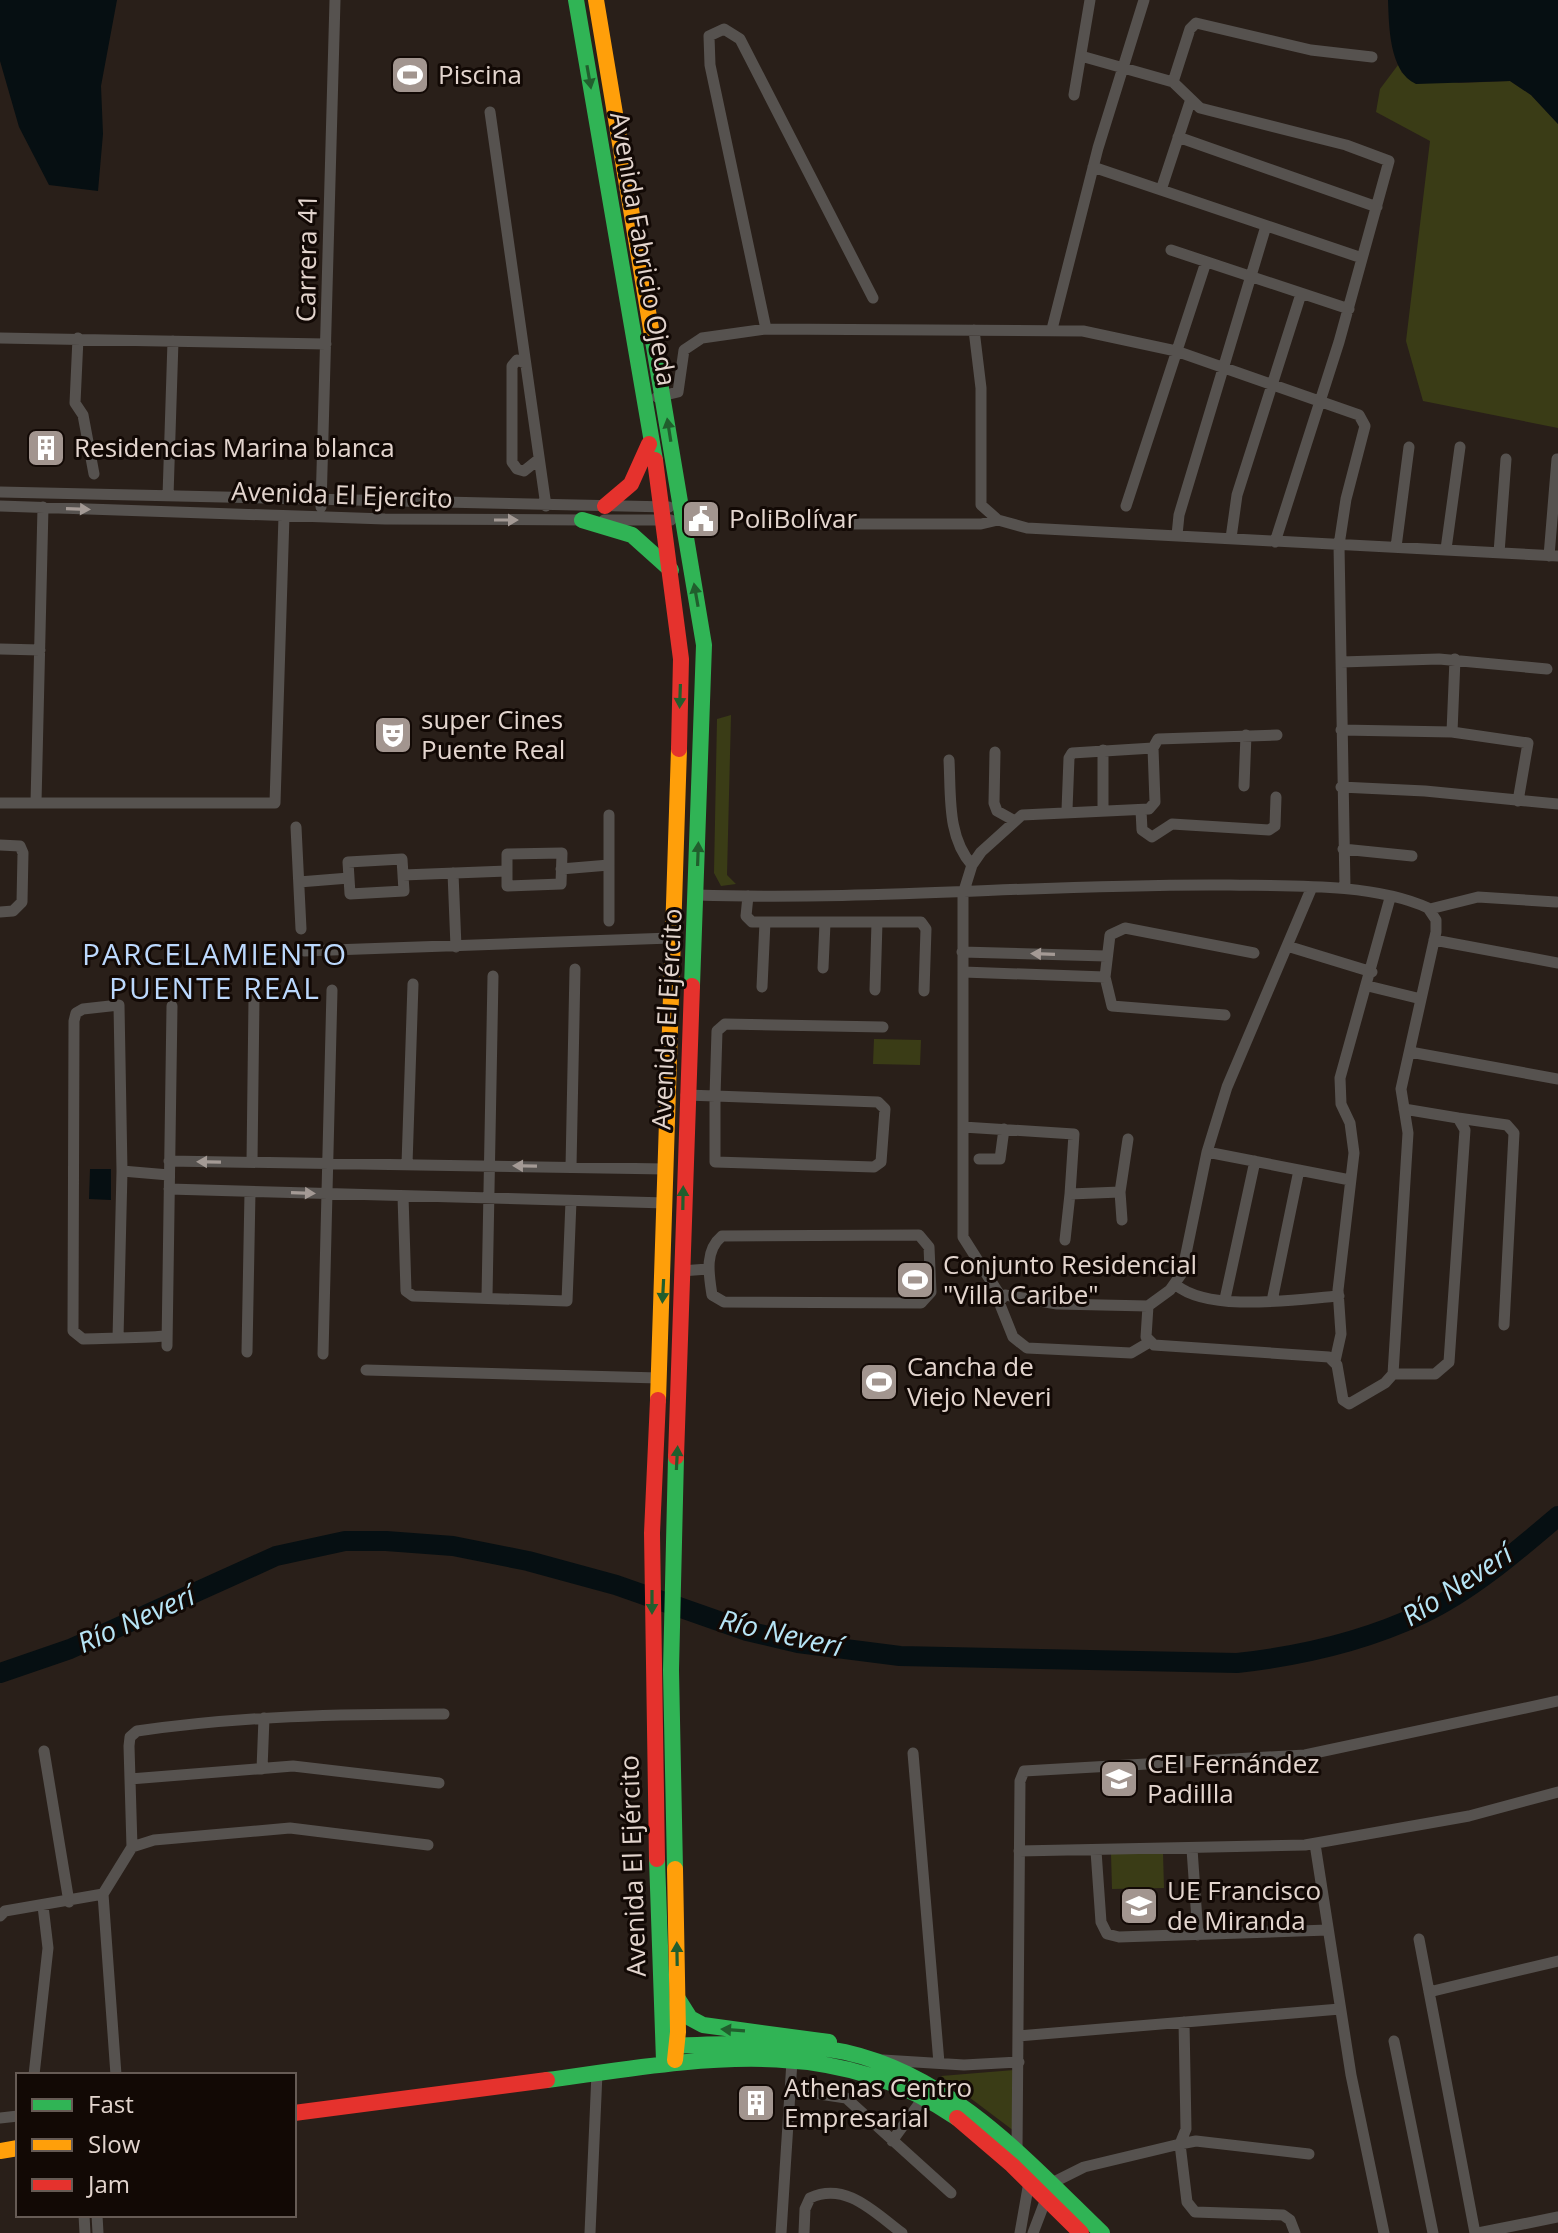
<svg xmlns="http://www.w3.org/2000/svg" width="1558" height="2233" font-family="'Open Sans',sans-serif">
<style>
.green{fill:#3a3c16}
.water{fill:#060f12}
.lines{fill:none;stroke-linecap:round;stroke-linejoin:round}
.river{stroke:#060f12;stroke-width:20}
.street{stroke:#56524f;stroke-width:11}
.fast{stroke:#30b455;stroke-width:16}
.slow{stroke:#ff9f0a;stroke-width:16}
.jam{stroke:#e5322d;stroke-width:16}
.oneway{fill:#215e2d}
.oneway2{fill:#a49a95}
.labels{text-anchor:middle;stroke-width:6;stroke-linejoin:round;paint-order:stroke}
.poi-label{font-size:26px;fill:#e3d5ce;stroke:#120905;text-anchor:start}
.street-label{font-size:26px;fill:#e3d5ce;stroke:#120905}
.water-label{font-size:28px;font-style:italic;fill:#b6e4f5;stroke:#120905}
.quarter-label{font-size:30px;letter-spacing:2px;fill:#bbd8fd;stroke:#120905}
</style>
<rect width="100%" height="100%" fill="#291f19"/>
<!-- green -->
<path class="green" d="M 1398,65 L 1402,73 L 1459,83 L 1510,81 L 1531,95 L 1558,124 L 1558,428 L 1423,401 L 1406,341 L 1430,141 L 1376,112 L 1380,89 Z
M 731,715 L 727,875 L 736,884 L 721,886 L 714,873 L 717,719 Z
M 874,1039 L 921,1040 L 920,1065 L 873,1064 Z
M 898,1369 L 898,1393 L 861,1395 L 860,1370 Z
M 1163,1853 L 1164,1888 L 1112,1889 L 1111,1854 Z
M 1014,2070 L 1014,2131 L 941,2076 Z"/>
<!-- water -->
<path class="water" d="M 0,0 L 117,0 L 101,86 L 103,134 L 98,191 L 49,185 L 19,127 L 0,61 Z
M 1388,0 L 1558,0 L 1558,124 L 1531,95 L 1510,81 L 1416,84 C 1389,72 1389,25 1388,0 Z
M 90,1169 L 111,1169 L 111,1200 L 89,1199 Z"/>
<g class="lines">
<!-- river -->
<path class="river" d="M 0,1673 L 70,1649 L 276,1556 L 345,1541 L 386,1541 L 453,1546 L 528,1561 L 616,1585 L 747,1631 L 798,1643 L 900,1656 L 1237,1663 C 1300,1656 1365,1641 1422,1614 C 1471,1591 1517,1551 1558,1516"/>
<!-- street -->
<path class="street" d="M 1081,56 L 1173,82 L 1200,108 L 1346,145 L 1389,161 L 1339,342 L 1275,542
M 1173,82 L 1190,29 L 1196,23 L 1311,50 L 1372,57
M 1074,95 L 1090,0
M 490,112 L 546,506
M 1178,137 L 1377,207
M 1093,167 L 1362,258
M 1161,190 L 1190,102
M 1171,250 L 1349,309
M 766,329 L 710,65 L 709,36 L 724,29 L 740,39 L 873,298
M 1052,329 L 1098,148 L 1144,0
M 974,330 L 981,388 L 981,505 L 998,520 L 1027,528 L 1558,556
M 0,338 L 326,344
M 78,338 L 75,403 L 83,415 L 94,474
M 525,363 L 517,360 L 512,366 L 512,462 L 517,469 L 524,471 L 539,459
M 657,397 L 678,392 L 684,350 L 702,338 L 766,329 L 1083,331 L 1176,351 L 1359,415 L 1365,426 L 1346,499 L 1339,545 L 1345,888
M 0,492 L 669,507
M 168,496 L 173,341
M 0,506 L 385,519 L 587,520
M 1126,506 L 1206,262
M 321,507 L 335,0
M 604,520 L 671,520
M 813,524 L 981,524 L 998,520
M 1177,535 L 1179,515 L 1266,226
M 1231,538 L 1237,495 L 1301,294
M 1396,547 L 1409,447
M 1446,549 L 1460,447
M 1499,553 L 1506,459
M 1549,556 L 1557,459
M 0,649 L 40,650
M 1341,662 L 1439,659 L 1547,669
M 1341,730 L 1452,732 L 1528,743 L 1518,801
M 1452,732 L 1455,659
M 1103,750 L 1103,810
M 995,752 L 994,803 L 997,811 L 1015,821
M 949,760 C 951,796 947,837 972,865
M 1244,786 L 1246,735
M 1341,787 L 1425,791 L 1558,804
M 0,803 L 275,803 L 284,516
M 36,803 L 43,507
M 1067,810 L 1069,758 L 1072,753 L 1153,748
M 1141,810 L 1142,830 L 1152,837 L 1172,824 L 1269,830 L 1275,826 L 1276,797
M 609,815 L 609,921
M 296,827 L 301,929
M 0,845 L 20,846 L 23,853 L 22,902 L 13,911 L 0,912
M 1343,849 L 1412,856
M 562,853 L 561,884 L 507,886 L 507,854 Z
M 402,859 L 404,891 L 350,894 L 348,862 Z
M 561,869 L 609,865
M 453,873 L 456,947
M 403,875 L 507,871
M 299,882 L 349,878
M 697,895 C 875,901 1052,883 1230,885 C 1289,886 1374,883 1428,908 L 1436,920 L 1436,932 L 1401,1089 L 1408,1133 L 1393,1374 L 1385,1383 L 1349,1404 L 1343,1400 L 1337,1365 L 1329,1357 L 1154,1345 L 1146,1337 L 1148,1306 L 1170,1290 L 1182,1273 L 1207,1152 L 1227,1087 L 1312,887
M 748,896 L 746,916 L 752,922 L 921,922 L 926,929 L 924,991
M 1430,909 L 1478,897 L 1556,902
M 1434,940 L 1558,963
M 1287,946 L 1372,972
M 304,951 L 671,938
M 962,952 L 1106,956
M 823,968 L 825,923
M 963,972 L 1105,977
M 1368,986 L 1421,999
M 762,987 L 765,922
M 875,990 L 877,922
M 1225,1015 L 1112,1006 L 1105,977 L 1110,935 L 1125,928 L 1254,953
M 1410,1052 L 1558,1079
M 686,1095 L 715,1096 L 717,1031 L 725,1024 L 883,1027
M 715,1096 L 878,1102 L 885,1109 L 881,1162 L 874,1167 L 715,1162 Z
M 1458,1118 L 1507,1125 L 1514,1133 L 1504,1325
M 963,1127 L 1074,1134 L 1070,1194 L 1120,1192
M 1207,1152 L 1350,1180
M 979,1159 L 1000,1159 L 1004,1129
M 169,1161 L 666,1169
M 252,1162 L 254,998
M 407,1164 L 413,984
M 571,1167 L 575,969
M 122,1171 L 169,1175
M 169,1189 L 666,1203
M 403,1196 L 406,1291 L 413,1296 L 567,1301 L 571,1201
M 1122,1220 L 1120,1192 L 1128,1139
M 919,1235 L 929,1247 L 931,1292 L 921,1303 L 724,1302 L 712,1295 C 709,1275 704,1251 722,1236 Z
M 1065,1240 L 1070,1194
M 681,1271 L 708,1269
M 1176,1285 C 1210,1313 1297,1299 1339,1296
M 487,1297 L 493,976
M 1001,1297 L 963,1237 L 963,894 L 972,865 L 981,852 L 1022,815 L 1149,809 L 1155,802 L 1153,748 L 1158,739 L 1277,735
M 1225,1299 L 1255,1161
M 1272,1301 L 1299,1170
M 1148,1306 L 1057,1304 L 1005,1295 L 999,1302 L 1013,1337 L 1027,1348 L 1131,1353 L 1148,1343
M 118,1338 L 122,1171 L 119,1005 L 83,1009 L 76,1013 L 74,1021 L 73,1331 L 83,1339 C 111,1338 138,1338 166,1336
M 167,1346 L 172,1006
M 247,1352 L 250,1192
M 323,1354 L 332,990
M 1335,1361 L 1341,1334 L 1338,1290 L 1354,1153 L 1350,1123 L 1341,1104 L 1340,1078 L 1390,898
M 366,1370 L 659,1378
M 1393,1374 L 1435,1374 L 1449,1362 L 1465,1130 L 1458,1118 L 1404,1109
M 44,1751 L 69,1902
M 913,1753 L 939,2063
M 262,1769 L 264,1718
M 130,1779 L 293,1766 L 439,1783
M 1315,1844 L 1351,2075 L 1384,2233
M 132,1847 L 129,1746 L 130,1737 L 137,1731 C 240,1716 340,1714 444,1714
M 1192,1849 L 1198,1935
M 1019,1851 L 1305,1845 L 1469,1816 L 1558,1792
M 1096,1851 L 1101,1922 L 1107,1934 L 1119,1937 L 1328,1930
M 0,1916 L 5,1911 L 103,1894
M 1419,1939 L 1475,2233
M 1429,1992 L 1558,1961
M 1018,2036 L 1340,2009
M 1394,2041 L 1433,2233
M 883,2060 L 964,2065 L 1019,2062
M 34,2075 L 48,1948 L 43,1906
M 116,2075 L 103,1894 L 132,1847 L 154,1840 L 290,1828 L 428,1845
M 813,2093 L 846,2098 L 951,2193
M 0,2118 L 18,2116
M 892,2141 L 924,2097
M 1017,2151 L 1020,1781 L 1024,1771 L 1305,1755 L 1558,1701
M 84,2215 L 85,2233
M 97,2215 L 98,2233
M 590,2233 L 597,2073
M 781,2233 L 792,2061
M 804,2233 L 805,2209 L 810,2198 C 846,2181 875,2213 902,2233
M 1020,2233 L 1029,2182
M 1033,2233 L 1052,2183 L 1084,2167 L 1180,2144 L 1186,2129 L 1184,2022
M 1295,2233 L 1290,2220 L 1283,2215 L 1195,2212 L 1187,2202 L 1180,2144 L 1196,2141 L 1309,2154
M 1478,2233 L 1558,2217"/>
<!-- fast -->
<path class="fast" d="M 576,0 L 655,460
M 652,335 L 704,645 L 692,986
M 582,520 L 632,535 L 671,570
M 657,1859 L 664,2061
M 675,1869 L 671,1670 L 676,1457
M 678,1999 L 690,2018 L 703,2025 L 829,2042
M 668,2046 C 727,2044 787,2040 845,2052 C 952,2076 1026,2160 1102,2233
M 547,2080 C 688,2061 831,2030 957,2118"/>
<!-- slow -->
<path class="slow" d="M 596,0 L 652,335
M 658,1400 L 679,749
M 675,1869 L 678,2032 L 675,2060
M 0,2151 L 18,2148"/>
<!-- jam -->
<path class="jam" d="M 655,460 L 681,659 L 679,749
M 605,506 L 631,484 L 649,444
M 676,1457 L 692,986
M 657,1859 L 652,1533 L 658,1400
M 294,2113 L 547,2080
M 957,2118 L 1012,2165 L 1081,2233"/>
</g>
<!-- one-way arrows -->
<defs><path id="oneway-solid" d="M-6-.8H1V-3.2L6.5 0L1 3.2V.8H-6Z" transform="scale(2)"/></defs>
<g class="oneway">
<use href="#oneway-solid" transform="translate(589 77) rotate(80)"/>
<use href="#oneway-solid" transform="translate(669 430) rotate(-99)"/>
<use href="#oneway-solid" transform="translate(696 595) rotate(-100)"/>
<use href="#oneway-solid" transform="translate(680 696) rotate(92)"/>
<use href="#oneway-solid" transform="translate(698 854) rotate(-88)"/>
<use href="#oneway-solid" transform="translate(683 1198) rotate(-89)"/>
<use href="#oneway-solid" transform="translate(663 1291) rotate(93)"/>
<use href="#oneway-solid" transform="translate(677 1458) rotate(-87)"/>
<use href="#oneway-solid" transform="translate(652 1602) rotate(90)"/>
<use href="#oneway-solid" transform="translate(677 1954) rotate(-91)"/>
<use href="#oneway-solid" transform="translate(733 2030) rotate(-176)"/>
</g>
<g class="oneway2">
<use href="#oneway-solid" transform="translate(78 509) rotate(2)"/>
<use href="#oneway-solid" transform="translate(506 520)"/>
<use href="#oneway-solid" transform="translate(1043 954) rotate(-178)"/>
<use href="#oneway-solid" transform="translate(209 1162) rotate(-179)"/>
<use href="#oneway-solid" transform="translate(525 1166) rotate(-179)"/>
<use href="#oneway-solid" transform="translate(303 1193) rotate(2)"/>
</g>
<!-- icons -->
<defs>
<symbol id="stadium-square" viewBox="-11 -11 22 22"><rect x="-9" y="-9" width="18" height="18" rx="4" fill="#a2958f" stroke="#120905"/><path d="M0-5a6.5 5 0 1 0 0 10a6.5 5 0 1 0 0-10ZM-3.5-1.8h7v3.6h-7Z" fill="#fff"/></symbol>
<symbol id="building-square" viewBox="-11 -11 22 22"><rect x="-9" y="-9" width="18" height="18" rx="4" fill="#a2958f" stroke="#120905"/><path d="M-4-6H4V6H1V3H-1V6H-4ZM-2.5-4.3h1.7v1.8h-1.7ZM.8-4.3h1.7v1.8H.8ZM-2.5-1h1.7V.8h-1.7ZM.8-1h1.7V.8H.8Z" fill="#fff"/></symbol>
<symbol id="civic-square" viewBox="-11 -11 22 22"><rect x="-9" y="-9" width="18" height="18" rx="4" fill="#a2958f" stroke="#120905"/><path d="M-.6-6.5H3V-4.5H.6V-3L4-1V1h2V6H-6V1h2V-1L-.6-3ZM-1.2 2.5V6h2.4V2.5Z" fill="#fff"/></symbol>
<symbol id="theatre-square" viewBox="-11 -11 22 22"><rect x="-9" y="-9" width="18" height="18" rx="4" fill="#a2958f" stroke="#120905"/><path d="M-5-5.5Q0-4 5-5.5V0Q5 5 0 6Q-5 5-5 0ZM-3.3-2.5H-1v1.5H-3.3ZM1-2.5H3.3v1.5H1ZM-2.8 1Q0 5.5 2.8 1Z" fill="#fff"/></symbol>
<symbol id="school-square" viewBox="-11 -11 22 22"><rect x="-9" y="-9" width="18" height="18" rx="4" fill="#a2958f" stroke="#120905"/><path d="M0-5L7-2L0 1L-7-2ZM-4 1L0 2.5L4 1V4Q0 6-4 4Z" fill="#fff"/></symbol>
</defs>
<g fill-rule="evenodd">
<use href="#stadium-square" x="388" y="53" width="44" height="44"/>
<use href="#building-square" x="24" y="426" width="44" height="44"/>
<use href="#civic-square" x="679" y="497" width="44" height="44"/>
<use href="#theatre-square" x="371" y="713" width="44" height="44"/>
<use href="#stadium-square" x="893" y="1258" width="44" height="44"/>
<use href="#stadium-square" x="857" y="1360" width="44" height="44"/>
<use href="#school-square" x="1097" y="1757" width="44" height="44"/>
<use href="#school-square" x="1117" y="1884" width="44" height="44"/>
<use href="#building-square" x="734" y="2081" width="44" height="44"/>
</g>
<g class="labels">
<!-- poi labels -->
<g class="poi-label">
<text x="438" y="84">Piscina</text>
<text x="74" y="457">Residencias Marina blanca</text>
<text x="729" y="528">PoliBolívar</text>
<text x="421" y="729">super Cines<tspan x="421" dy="30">Puente Real</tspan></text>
<text x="943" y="1274">Conjunto Residencial<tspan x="943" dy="30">"Villa Caribe"</tspan></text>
<text x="907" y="1376">Cancha de<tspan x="907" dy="30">Viejo Neveri</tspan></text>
<text x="1147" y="1773">CEI Fernández<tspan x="1147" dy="30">Padillla</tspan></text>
<text x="1167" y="1900">UE Francisco<tspan x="1167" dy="30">de Miranda</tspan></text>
<text x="784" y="2097">Athenas Centro<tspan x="784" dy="30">Empresarial</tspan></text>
</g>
<!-- street labels -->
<g class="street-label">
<text transform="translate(643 249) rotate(80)" y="9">Avenida Fabricio Ojeda</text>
<text transform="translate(307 258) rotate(-89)" y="9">Carrera 41</text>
<text transform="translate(342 495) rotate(2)" y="9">Avenida El Ejercito</text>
<text transform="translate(667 1019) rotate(-87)" y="9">Avenida El Ejército</text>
<text transform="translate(633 1866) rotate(-92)" y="9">Avenida El Ejército</text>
</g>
<!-- water labels -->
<g class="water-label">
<text transform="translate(1457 1585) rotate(-33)" y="10">Río Neverí</text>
<text transform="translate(136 1619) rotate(-24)" y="10">Río Neverí</text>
<text transform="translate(781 1633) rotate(13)" y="10">Río Neverí</text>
</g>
<!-- quarter labels -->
<g class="quarter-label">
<text x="215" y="965">PARCELAMIENTO<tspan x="215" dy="34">PUENTE REAL</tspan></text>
</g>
</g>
<!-- legend -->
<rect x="16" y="2073" width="280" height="144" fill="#120905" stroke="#665b55" stroke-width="2"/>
<rect x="32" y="2099" width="40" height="12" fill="#30b455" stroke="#665b55" stroke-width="2"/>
<text x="88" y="2113" font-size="24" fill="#e3d5ce">Fast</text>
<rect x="32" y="2139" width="40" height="12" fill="#ff9f0a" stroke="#665b55" stroke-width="2"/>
<text x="88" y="2153" font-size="24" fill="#e3d5ce">Slow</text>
<rect x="32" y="2179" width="40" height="12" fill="#e5322d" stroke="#665b55" stroke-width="2"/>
<text x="88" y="2193" font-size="24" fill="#e3d5ce">Jam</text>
</svg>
